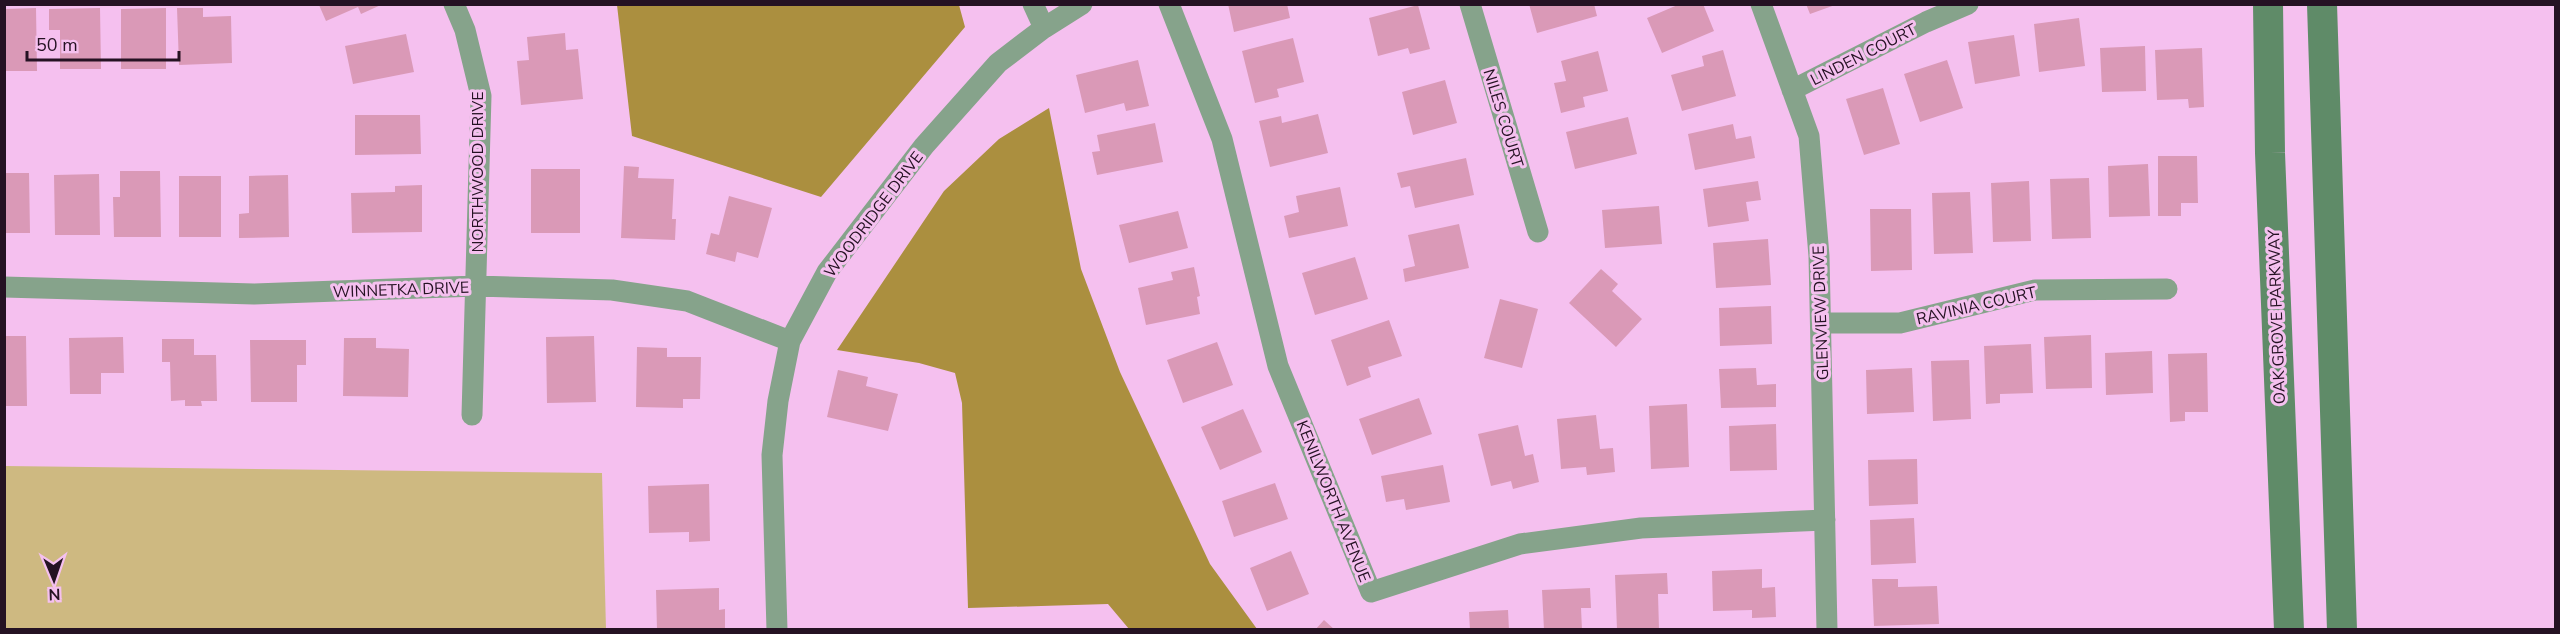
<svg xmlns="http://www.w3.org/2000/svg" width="2560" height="634" font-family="'Nunito Sans',sans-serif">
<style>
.green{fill:#ceb981}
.forest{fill:#ab8f3f}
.building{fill:#da99b7}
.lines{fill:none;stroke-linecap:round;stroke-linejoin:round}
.street{stroke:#86a38b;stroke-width:21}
.secondary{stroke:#5f8b68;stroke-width:30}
.labels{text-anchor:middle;stroke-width:6;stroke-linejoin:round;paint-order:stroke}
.street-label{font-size:16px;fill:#251223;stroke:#f5c0ef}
</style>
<rect width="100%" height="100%" fill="#f5c0ef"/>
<!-- green -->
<path class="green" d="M 5,466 L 602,473 L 606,629 L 5,629 Z"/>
<!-- forest -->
<path class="forest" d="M 617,5 L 959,5 L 965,27 L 821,197 L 632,136 Z
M 1049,108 L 1081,269 L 1120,372 L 1210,564 L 1257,629 L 1129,629 L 1108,604 L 968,608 L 962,403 L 955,373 L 919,363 L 837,350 L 944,191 L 999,139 Z"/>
<!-- building -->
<path class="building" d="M 357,4 L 383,4 L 361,14 L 358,7 L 326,21 L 319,5 Z
M 1228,4 L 1287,4 L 1290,18 L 1234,32 Z
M 1529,4 L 1594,4 L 1597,16 L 1537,33 Z
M 1680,4 L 1703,4 L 1714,31 L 1662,53 L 1647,18 Z
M 1806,4 L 1835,4 L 1835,5 L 1810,14 Z
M 1418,5 L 1430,49 L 1410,54 L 1408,48 L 1378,56 L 1369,18 Z
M 36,8 L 37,71 L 4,71 L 5,9 Z
M 100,8 L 101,69 L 60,69 L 60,30 L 49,30 L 49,9 Z
M 166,8 L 166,69 L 121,69 L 121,9 Z
M 177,8 L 203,8 L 203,17 L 231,16 L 232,63 L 179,65 Z
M 2079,18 L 2085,66 L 2039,72 L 2034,24 Z
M 565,33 L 566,50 L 578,49 L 583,99 L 521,105 L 517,61 L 529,60 L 527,37 Z
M 406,34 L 414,72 L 353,84 L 345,46 Z
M 2014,35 L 2020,76 L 1975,84 L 1968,42 Z
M 1293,38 L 1304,82 L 1277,89 L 1279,97 L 1255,103 L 1242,51 Z
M 2145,46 L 2146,91 L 2102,92 L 2100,48 Z
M 2202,48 L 2204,107 L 2189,108 L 2188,99 L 2157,100 L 2155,50 Z
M 1723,50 L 1736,96 L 1682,111 L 1671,75 L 1704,66 L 1702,56 Z
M 1598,51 L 1608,91 L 1583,97 L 1585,107 L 1561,113 L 1554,83 L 1566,81 L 1561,61 Z
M 1138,60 L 1149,106 L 1126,111 L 1124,103 L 1085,113 L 1076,75 Z
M 1947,60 L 1963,108 L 1920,122 L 1904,74 Z
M 1445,80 L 1457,123 L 1413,135 L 1402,92 Z
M 1883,88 L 1900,144 L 1864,155 L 1846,99 Z
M 1318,114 L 1328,153 L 1270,167 L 1259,121 L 1281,116 L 1282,123 Z
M 355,115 L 420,115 L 421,154 L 355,155 Z
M 1628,117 L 1637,154 L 1575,169 L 1566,132 Z
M 1155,123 L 1163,162 L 1097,175 L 1092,152 L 1100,151 L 1097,135 Z
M 1733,124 L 1736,139 L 1751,136 L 1755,158 L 1695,170 L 1688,134 Z
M 2158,156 L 2197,156 L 2198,203 L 2181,203 L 2181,216 L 2158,216 Z
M 1466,158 L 1474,195 L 1415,208 L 1410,186 L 1401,188 L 1397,173 Z
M 2148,164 L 2150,216 L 2109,217 L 2108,166 Z
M 624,166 L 639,167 L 638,178 L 674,179 L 672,219 L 676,219 L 675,240 L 621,238 Z
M 531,169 L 580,169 L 580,233 L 531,233 Z
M 120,171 L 160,171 L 161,237 L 114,237 L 113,197 L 120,197 Z
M 4,173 L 29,173 L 30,233 L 4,233 Z
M 99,174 L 100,235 L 55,235 L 54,175 Z
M 288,175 L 289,237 L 239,238 L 239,214 L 249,213 L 249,176 Z
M 179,176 L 221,176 L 221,237 L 179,237 Z
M 2089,178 L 2091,238 L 2052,239 L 2050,179 Z
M 1758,181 L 1761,200 L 1746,202 L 1749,221 L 1708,227 L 1703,189 Z
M 2029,181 L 2031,241 L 1993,242 L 1991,183 Z
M 422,185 L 422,232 L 352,233 L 351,193 L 395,192 L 395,186 Z
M 1340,187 L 1348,226 L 1289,238 L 1284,216 L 1299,212 L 1296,196 Z
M 1970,192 L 1973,253 L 1934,254 L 1932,193 Z
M 729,196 L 772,208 L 758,258 L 737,252 L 735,262 L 706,254 L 711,233 L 719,235 Z
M 1659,206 L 1662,244 L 1605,248 L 1602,210 Z
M 1870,209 L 1911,209 L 1912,270 L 1871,271 Z
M 1178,211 L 1188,248 L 1129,263 L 1119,225 Z
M 1459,224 L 1469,268 L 1405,282 L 1403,269 L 1415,266 L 1408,235 Z
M 1768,239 L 1771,285 L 1716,288 L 1713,243 Z
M 1355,257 L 1368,299 L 1315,315 L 1302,273 Z
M 1194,267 L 1200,296 L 1197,297 L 1200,314 L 1146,325 L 1138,288 L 1173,280 L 1171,272 Z
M 1601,269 L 1618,284 L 1612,291 L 1642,319 L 1616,347 L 1569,303 Z
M 1500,299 L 1538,309 L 1522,368 L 1484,358 Z
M 1771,306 L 1772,344 L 1720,346 L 1719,308 Z
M 1389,320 L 1402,356 L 1368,367 L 1371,377 L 1347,386 L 1331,340 Z
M 2091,335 L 2092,388 L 2046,389 L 2044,337 Z
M 4,336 L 26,336 L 27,406 L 4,406 Z
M 594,336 L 596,402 L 547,403 L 546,337 Z
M 123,337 L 124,373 L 101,373 L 101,394 L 70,394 L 69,338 Z
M 344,338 L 376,338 L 376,348 L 409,349 L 408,397 L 343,396 Z
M 162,339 L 194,339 L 194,355 L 216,355 L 217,401 L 201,401 L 202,406 L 185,406 L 185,400 L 171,401 L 170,362 L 162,362 Z
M 250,340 L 306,340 L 306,365 L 297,365 L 297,402 L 251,402 Z
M 1217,342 L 1233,385 L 1183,403 L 1167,360 Z
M 2031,344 L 2033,393 L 2000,394 L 2000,403 L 1986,404 L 1984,346 Z
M 637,347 L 667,348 L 667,357 L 701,357 L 700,399 L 683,399 L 683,408 L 636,407 Z
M 2152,351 L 2153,393 L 2106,395 L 2105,353 Z
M 2207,353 L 2208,412 L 2185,412 L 2185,421 L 2170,422 L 2168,354 Z
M 1969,360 L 1971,419 L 1933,421 L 1931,361 Z
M 1756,368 L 1757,385 L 1776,384 L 1776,407 L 1721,408 L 1719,369 Z
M 1912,368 L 1914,412 L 1867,414 L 1866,370 Z
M 838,370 L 868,377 L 866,386 L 898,394 L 888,431 L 827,417 Z
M 1419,398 L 1432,434 L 1372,455 L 1359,419 Z
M 1687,404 L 1689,467 L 1651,469 L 1649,406 Z
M 1243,409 L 1262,452 L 1220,470 L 1201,427 Z
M 1596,415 L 1600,449 L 1613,448 L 1615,472 L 1587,475 L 1586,467 L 1561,469 L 1557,419 Z
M 1776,424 L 1777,470 L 1730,471 L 1729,426 Z
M 1518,425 L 1525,456 L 1533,454 L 1539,482 L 1513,489 L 1511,481 L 1491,486 L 1478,434 Z
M 1917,459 L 1918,504 L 1869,506 L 1868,460 Z
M 1443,465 L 1450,502 L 1406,510 L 1404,499 L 1386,502 L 1381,476 Z
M 1275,483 L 1288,519 L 1234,537 L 1222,501 Z
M 709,484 L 710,541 L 689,542 L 689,532 L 649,533 L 648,486 Z
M 1914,518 L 1916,563 L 1871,565 L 1870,520 Z
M 1291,551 L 1309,594 L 1267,611 L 1250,568 Z
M 1762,569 L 1762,588 L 1775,587 L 1776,617 L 1752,618 L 1752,610 L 1713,611 L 1712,571 Z
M 1667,573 L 1668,594 L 1658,594 L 1659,629 L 1617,630 L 1615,575 Z
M 1872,579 L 1898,579 L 1898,587 L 1937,586 L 1939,624 L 1874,626 Z
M 719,588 L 719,610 L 725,609 L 725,630 L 657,630 L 656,590 Z
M 1590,588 L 1591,608 L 1581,608 L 1582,630 L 1544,630 L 1542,590 Z
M 1508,610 L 1509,630 L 1470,630 L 1469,612 Z
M 1324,620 L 1335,630 L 1315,630 Z"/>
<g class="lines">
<!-- street -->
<path class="street" d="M 454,4 L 465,30 L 481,96 L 472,415
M 1033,4 L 1044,28
M 1169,4 L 1222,139 L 1278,366 L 1371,592 L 1520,544 L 1641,528 L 1825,520
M 1470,4 L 1538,232
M 1761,4 L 1809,136 L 1819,256 L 1827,630
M 1792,90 L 1926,22 L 1968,4
M 4,287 L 254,294 L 476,286 L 612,290 L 687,301 L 790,341
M 1821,323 L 1900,323 L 2035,290 L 2167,289
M 777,630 L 772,455 L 778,401 L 790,341 L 827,272 L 924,146 L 998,63 L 1044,28 L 1082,4"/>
<!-- secondary -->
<path class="secondary" d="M 2268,4 L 2270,153 L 2289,630
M 2322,4 L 2342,630"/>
</g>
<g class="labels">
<!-- street labels -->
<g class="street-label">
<text transform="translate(1863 54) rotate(-27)" y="6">LINDEN COURT</text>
<text transform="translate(1504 118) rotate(73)" y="6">NILES COURT</text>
<text transform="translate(477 172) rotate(-90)" y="6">NORTHWOOD DRIVE</text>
<text transform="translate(873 214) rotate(-53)" y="6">WOODRIDGE DRIVE</text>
<text transform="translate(401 289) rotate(-2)" y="6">WINNETKA DRIVE</text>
<text transform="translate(1976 305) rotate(-13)" y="6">RAVINIA COURT</text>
<text transform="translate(1820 313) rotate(-92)" y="6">GLENVIEW DRIVE</text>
<text transform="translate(2276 317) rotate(-92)" y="6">OAK GROVE PARKWAY</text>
<text transform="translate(1334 501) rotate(68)" y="6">KENILWORTH AVENUE</text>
</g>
</g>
<!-- border -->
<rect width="2560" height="634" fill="none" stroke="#251223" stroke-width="12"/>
<!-- north arrow -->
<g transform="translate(54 580) rotate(178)" stroke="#f5c0ef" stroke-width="4.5" paint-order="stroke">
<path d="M0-4.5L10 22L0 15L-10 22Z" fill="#251223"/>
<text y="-9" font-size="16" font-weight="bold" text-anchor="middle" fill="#251223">N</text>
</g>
<!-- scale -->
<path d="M27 51v9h152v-9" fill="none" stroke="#251223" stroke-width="3"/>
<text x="36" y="51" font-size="18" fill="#251223" stroke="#f5c0ef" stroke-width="4.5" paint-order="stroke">50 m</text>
</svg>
